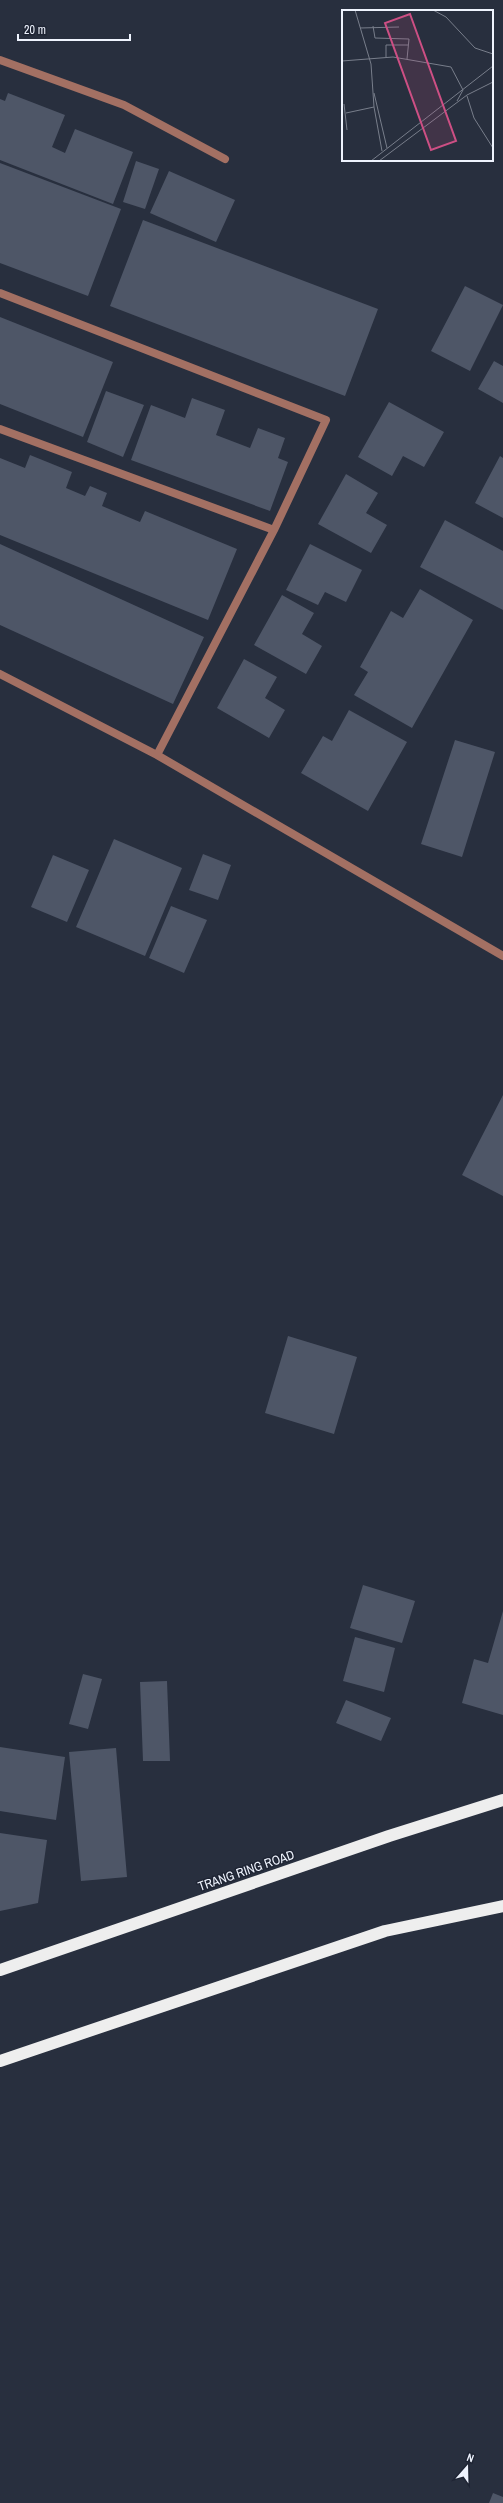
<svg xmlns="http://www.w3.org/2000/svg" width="503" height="2503" font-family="'Archivo Narrow',sans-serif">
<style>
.building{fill:#4e5667}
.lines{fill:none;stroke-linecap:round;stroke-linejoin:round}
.street{stroke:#a37063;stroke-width:8}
.highway{stroke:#eee;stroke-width:12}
.labels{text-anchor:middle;stroke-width:3;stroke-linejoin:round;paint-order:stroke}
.street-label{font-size:13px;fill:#eff4fe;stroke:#1f2534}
.inset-road{fill:none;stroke:#787e8b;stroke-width:1}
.view{fill:#cd4f84;fill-opacity:0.15;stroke:#cd4f84;stroke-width:2}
.inset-edge{fill:none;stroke:#eff4fe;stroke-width:2}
</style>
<rect width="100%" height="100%" fill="#282f3e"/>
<!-- building -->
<path class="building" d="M 8,93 L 65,115 L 52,147 L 65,153 L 75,129 L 133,152 L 113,204 L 0,160 L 0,99 L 5,101 Z
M 136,161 L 159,169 L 145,209 L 123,202 Z
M 0,163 L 121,209 L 88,296 L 0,263 Z
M 169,171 L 235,200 L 216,242 L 150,213 Z
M 143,220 L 378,309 L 345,396 L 110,306 Z
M 465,286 L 503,305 L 470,371 L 431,351 Z
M 0,317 L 113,362 L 83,437 L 0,404 Z
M 494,361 L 503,366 L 503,403 L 478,389 Z
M 106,391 L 144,405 L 123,457 L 87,442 Z
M 192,398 L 225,410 L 216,435 L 250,448 L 258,428 L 285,438 L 278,458 L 288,462 L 270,511 L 131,460 L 151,405 L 185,418 Z
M 389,402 L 444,432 L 424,467 L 403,456 L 392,476 L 358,457 Z
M 30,455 L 72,472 L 66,488 L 85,496 L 90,486 L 107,493 L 102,506 L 140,522 L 145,511 L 237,549 L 208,620 L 0,535 L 0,458 L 25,468 Z
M 500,456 L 503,458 L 503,518 L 475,503 Z
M 346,474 L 378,493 L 366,513 L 387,525 L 371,553 L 318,524 Z
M 445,520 L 503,551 L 503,610 L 420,567 Z
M 0,544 L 204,637 L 173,704 L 0,625 Z
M 310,544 L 362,570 L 346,602 L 325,592 L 318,605 L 286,590 Z
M 420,589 L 473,620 L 412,728 L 354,695 L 368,672 L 360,667 L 391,611 L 403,618 Z
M 282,595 L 314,613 L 302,634 L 322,646 L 306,674 L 254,645 Z
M 244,659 L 277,677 L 265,698 L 285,710 L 269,738 L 217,708 Z
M 349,710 L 407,742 L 368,811 L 301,773 L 323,736 L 332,741 Z
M 455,740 L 495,752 L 462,857 L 421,844 Z
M 114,839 L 182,868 L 145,956 L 76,927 Z
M 203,854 L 231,865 L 218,900 L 189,890 Z
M 53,855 L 89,870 L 67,922 L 31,907 Z
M 171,906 L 207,920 L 184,973 L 149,958 Z
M 503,1095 L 503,1196 L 462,1175 Z
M 288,1336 L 357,1357 L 334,1434 L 265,1413 Z
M 363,1585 L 415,1601 L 402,1643 L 350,1628 Z
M 503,1611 L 503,1715 L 462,1703 L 474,1659 L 488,1663 Z
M 355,1637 L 395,1648 L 384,1692 L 343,1681 Z
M 83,1674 L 102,1679 L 88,1729 L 69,1724 Z
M 167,1681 L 170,1761 L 143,1761 L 140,1682 Z
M 346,1700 L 391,1718 L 381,1741 L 336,1723 Z
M 0,1747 L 65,1757 L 56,1820 L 0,1811 Z
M 116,1748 L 127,1877 L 81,1881 L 69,1752 Z
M 0,1833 L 47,1840 L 38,1903 L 0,1911 Z
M 493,2493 L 503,2497 L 503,2503 L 489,2503 Z"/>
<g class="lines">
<!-- street -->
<path class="street" d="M 0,60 L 124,105 L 225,159
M 0,293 L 326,420 L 274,530 L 157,755
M 0,429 L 274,530
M 0,674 L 157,755 L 503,956"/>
<!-- highway -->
<path class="highway" d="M 0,1970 L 389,1836 L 503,1800
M 0,2061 L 385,1931 L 503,1906"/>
</g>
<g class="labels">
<!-- street labels -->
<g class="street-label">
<text transform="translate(246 1870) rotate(-19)" y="5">TRANG RING ROAD</text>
</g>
</g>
<!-- overview -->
<g transform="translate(342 10)">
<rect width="151" height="151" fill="#282f3e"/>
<path class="inset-road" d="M 13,0 L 29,54 L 32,97 L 40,141M 91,0 L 104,7 L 133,38 L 151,44M 31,16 L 33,28 L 67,29 L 65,49M 18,18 L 57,17M 44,47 L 44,35 L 66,35M 0,51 L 51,47 L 109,57 L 121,80 L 115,91M 32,83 L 45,138M 125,86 L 132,108 L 151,138M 2,94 L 5,120M 4,103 L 32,97M 29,151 L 151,56M 37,151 L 125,85 L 151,72"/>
<path class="view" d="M 68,4 L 114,131 L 89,140 L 43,13 Z"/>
<rect width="151" height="151" class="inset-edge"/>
</g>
<!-- north arrow -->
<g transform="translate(467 2467) rotate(20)" stroke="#1f2534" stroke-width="3" paint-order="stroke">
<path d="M0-3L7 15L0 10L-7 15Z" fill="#eff4fe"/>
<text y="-6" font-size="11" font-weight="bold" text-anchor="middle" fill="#eff4fe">N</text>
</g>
<!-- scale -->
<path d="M18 34v6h112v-6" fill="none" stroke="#eff4fe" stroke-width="2"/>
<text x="24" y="34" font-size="12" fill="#eff4fe" stroke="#1f2534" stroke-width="3" paint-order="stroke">20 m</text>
</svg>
